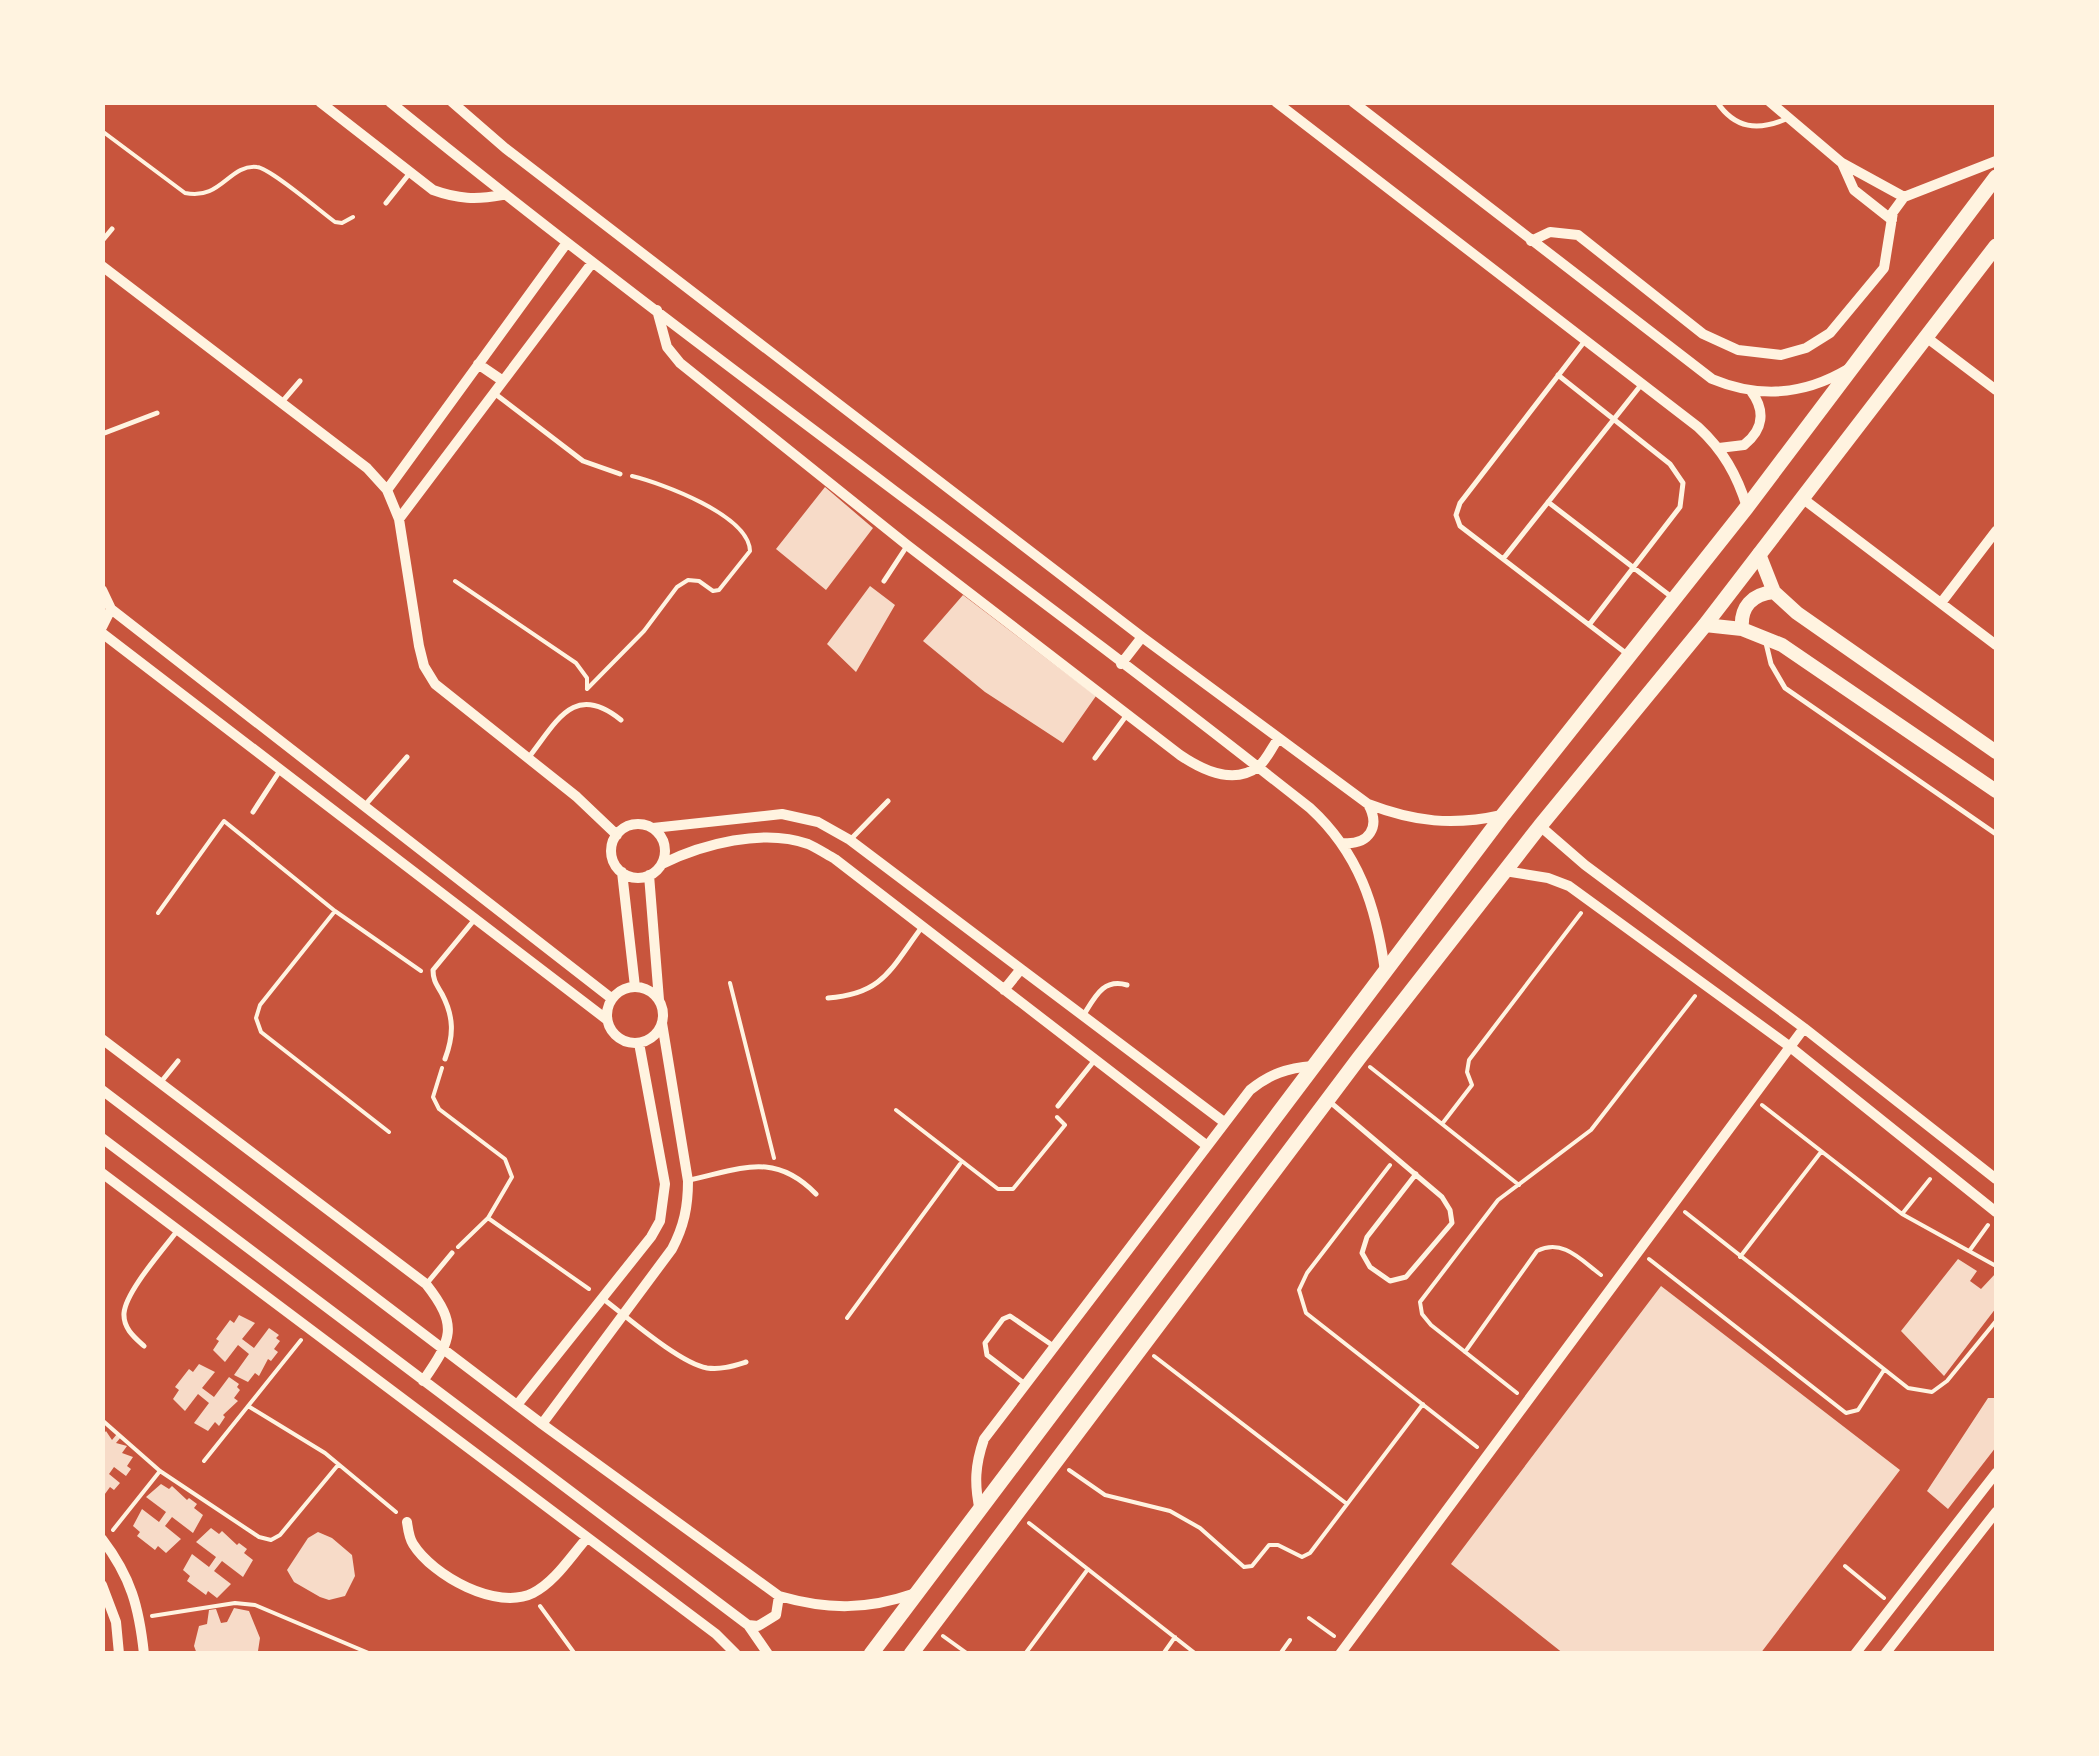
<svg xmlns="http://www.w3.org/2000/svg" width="2099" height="1756" font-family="Overpass,sans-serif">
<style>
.building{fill:#f7dbc8}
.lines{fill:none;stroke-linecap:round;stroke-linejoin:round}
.path{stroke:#fff3e0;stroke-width:4}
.service{stroke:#fff3e0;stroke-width:5}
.minor{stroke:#fff3e0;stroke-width:10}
.tertiary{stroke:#fff3e0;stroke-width:14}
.secondary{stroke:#fff3e0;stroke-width:15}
</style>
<rect width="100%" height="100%" fill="#c8553d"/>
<!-- building -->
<path class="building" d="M 825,487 L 873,528 L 826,590 L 776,549 Z
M 870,586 L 895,605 L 856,672 L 827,644 Z
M 963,595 L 1096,696 L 1063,743 L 985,692 L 923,641 Z
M 1958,1259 L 1977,1271 L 1970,1281 L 1981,1289 L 1996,1273 L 1996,1308 L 1944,1376 L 1901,1331 Z
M 1661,1286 L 1900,1470 L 1760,1654 L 1564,1654 L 1451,1564 Z
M 239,1315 L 255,1323 L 242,1339 L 254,1348 L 269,1328 L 279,1335 L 276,1338 L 280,1341 L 274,1349 L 278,1352 L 271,1361 L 268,1359 L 259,1376 L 255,1373 L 248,1382 L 234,1375 L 249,1354 L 238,1345 L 225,1362 L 213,1350 L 219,1341 L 216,1339 L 230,1320 L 234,1323 Z
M 199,1364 L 215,1372 L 202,1388 L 214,1397 L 229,1377 L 239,1384 L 237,1387 L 240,1390 L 234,1398 L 238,1401 L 223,1415 L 225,1417 L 219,1426 L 215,1422 L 208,1431 L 194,1423 L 209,1403 L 198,1394 L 185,1411 L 173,1399 L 179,1390 L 175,1387 L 189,1369 L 193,1372 Z
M 1988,1398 L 1996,1398 L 1996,1447 L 1948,1509 L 1927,1491 Z
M 106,1431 L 112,1440 L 117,1434 L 121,1437 L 116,1443 L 127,1446 L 122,1453 L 133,1457 L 127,1466 L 131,1469 L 126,1476 L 114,1467 L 109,1474 L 120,1483 L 114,1490 L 110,1487 L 102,1498 L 102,1436 Z
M 161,1484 L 169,1489 L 172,1486 L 187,1500 L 189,1498 L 197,1504 L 194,1508 L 203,1515 L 193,1533 L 172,1517 L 165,1526 L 181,1539 L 166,1553 L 158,1546 L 155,1550 L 137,1536 L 140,1532 L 133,1526 L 142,1509 L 159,1522 L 166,1512 L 146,1497 Z
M 211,1528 L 219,1534 L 222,1531 L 237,1545 L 239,1543 L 247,1549 L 244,1553 L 253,1560 L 243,1577 L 222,1561 L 214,1571 L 231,1584 L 217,1598 L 208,1591 L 206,1595 L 187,1581 L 190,1576 L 183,1570 L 192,1554 L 209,1567 L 216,1557 L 196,1542 Z
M 318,1532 L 332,1538 L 352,1555 L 355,1576 L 345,1596 L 329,1600 L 320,1597 L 294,1582 L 287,1570 L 308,1538 Z
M 234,1608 L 249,1611 L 260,1638 L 258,1651 L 197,1654 L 194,1646 L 199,1626 L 207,1624 L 209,1610 L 216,1609 L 221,1623 L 227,1622 Z"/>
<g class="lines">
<!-- path -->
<path class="path" d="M 102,131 L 185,193 C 221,201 229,164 257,167 C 270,168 320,211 335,222 L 342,223 L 353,217
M 455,581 L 576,663 L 587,678 L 587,688
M 587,689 L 644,631 L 677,587 L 688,580 L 699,581 L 713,591 L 719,590 L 750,551 C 749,515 661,483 632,476
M 335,911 L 260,1005 L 256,1018 L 261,1032 L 389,1132
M 158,913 L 224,821 L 335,911 L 421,971
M 730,983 L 774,1158
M 1370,1067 L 1519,1185
M 442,1068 L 433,1097 L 439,1109 L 505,1159 L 512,1177 L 488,1218 L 458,1247
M 1762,1105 L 1902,1214 L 1996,1266
M 896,1110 L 998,1189 L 1013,1189 L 1065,1125 L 1057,1117
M 1442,1124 L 1472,1085 L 1467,1072 L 1469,1060 L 1581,913
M 1390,1165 L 1307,1273 L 1299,1290 L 1306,1313 L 1477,1447
M 1685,1212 L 1908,1388 L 1932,1392 L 1947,1381 L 1996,1321
M 1902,1214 L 1930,1179
M 488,1218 L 589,1289
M 1970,1250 L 1988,1225
M 1740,1257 L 1821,1152
M 1649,1259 L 1846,1413 L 1858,1410 L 1884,1370
M 847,1318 L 960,1164
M 1465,1352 L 1537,1251 C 1563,1238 1581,1260 1601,1275
M 1154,1356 L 1347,1504
M 1517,1393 L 1431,1325 L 1422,1314 L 1420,1302 L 1498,1200 L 1591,1130 L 1695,996
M 248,1406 L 325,1453 L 396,1512
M 102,1420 L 160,1471 L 259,1537 L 271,1540 L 280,1535 L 338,1465
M 204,1461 L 301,1340
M 1069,1470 L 1105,1495 L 1170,1511 L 1200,1528 L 1244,1567 L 1252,1566 L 1269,1545 L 1278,1545 L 1302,1557 L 1310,1553 L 1423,1404
M 1029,1523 L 1196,1654
M 113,1530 L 160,1471
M 1845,1566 L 1884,1598
M 540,1606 L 575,1654
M 152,1616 L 235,1603 L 255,1605 L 371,1654
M 1309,1618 L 1334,1636
M 943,1636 L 968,1654
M 1025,1654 L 1088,1569
M 1163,1654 L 1175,1637
M 1280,1654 L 1290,1640"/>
<!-- service -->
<path class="service" d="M 1717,102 C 1735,129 1758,131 1786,119
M 386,203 L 409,174
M 102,241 L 112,229
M 1584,342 L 1460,503 L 1456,515 L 1460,526 L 1627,654
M 1558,375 L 1670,464 L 1683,483 L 1680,507 L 1589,625
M 494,393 L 583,461 L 620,474
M 282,402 L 300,381
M 102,434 L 157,413
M 1548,502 L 1673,598
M 1503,559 L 1641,385
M 884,581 L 907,546
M 1765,639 L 1771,664 L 1785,688 L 1996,834
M 529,757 C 557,721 574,682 621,720
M 1095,758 L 1126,716
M 366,804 L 407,757
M 253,812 L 279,772
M 852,838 L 888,801
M 828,998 C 884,994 891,968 922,927
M 1083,1016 C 1095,997 1103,978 1127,985
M 445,1059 C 454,1035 454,1017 442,994 C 437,985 433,981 433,970 L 475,919
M 161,1082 L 178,1061
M 1330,1102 L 1442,1197 L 1450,1210 L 1452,1223 L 1406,1277 L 1390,1281 L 1370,1267 L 1362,1253 L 1367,1237 L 1416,1174
M 1058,1106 L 1094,1061
M 689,1180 C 741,1169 774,1151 816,1194
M 428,1282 L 452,1253
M 602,1298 C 626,1316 679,1363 707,1368 C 721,1370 733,1366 746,1362
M 144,1346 C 134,1337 123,1328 124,1313 C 126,1291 163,1250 177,1231
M 1025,1384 L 987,1355 L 985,1343 L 1003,1319 L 1010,1316 L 1052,1345"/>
<!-- minor -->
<path class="minor" d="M 320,102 L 433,190 C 458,199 476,200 502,195
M 390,102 C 690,346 1007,568 1310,808 C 1359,853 1376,906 1385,971
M 452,102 L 505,148 L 1142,637 L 1368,804 C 1415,822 1453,826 1502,815
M 1276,102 L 1698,427 C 1723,450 1737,475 1747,507
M 1353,102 L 1712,379 C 1760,399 1804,395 1848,369
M 1770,102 L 1842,163 L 1904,197
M 1842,163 L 1854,190 L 1892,220
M 1531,241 L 1550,232 L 1578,235 L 1703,334 L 1738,350 L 1781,355 L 1806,348 L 1830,333 L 1884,268 L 1893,212 L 1904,197 L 1996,161
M 102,266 L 367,468 L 387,490 L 399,519 L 419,646 L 424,666 L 435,684 L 577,797 L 617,835
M 657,310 L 667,347 L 680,363 L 907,545 L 1180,755 C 1202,770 1233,785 1258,767 C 1266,761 1272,747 1278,739
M 1926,337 L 1996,390
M 478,364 L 503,381
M 1719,448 L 1744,445 C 1763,430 1766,411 1751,391
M 387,490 L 566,244
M 1802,498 L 1996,645
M 399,519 L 592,263
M 102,590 L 111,609 L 102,627
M 1941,603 L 1996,531
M 111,609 L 611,998
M 102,633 L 606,1019
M 1121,664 L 1142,637
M611 851a27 27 0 1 1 54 0a27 27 0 1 1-54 0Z
M 1540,826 L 1585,865 L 1804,1028 L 1996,1179
M 653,828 L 782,814 L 818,822 L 850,840 L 1224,1122
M 1343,843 C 1369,845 1381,827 1368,804
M 662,864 C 702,844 764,828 808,844 C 817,848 826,854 835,859 L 1206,1145
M 1505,871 L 1548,878 L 1569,886 L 1789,1046 L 1996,1212
M 622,872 L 635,987
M 649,875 L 659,1000
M607 1015a28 28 0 1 1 56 0a28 28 0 1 1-56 0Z
M 1004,990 L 1021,969
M 102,1039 L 426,1284 C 459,1326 452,1339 423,1381
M 102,1090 L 542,1424 L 779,1596 C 828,1610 867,1610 916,1593
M 102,1138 L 748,1625 L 768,1654
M 102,1173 L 716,1634 L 736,1654
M 517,1405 L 651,1237 L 660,1221 L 665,1184 L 639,1043
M 542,1424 L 672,1249 C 684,1226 688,1207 688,1181 L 662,1023
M 980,1511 C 974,1484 975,1465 984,1439 L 1250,1090 C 1270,1074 1287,1068 1313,1066
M 407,1522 C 408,1529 409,1538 413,1544 C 433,1576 497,1611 533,1593 C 555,1582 571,1556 587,1538
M 102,1539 C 131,1577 139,1607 144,1654
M 102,1585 L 116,1622 L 119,1654
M 748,1625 L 758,1626 L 776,1615 L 779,1596
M 1340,1654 L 1804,1028
M 1855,1654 L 1996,1473
M 1885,1654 L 1996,1512"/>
<!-- tertiary -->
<path class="tertiary" d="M 1759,554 L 1774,592 L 1797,613 L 1996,752
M 1705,625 L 1742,629 L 1782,645 L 1996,791
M 1742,629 C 1740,607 1752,594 1774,592"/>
<!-- secondary -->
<path class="secondary" d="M 871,1654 L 1503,815 L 1747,507 L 1996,177
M 911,1654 L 1359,1058 L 1540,826 L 1705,625 L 1996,246"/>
</g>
<!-- border -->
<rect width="2099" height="1756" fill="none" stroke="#fff3e0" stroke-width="210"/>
</svg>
